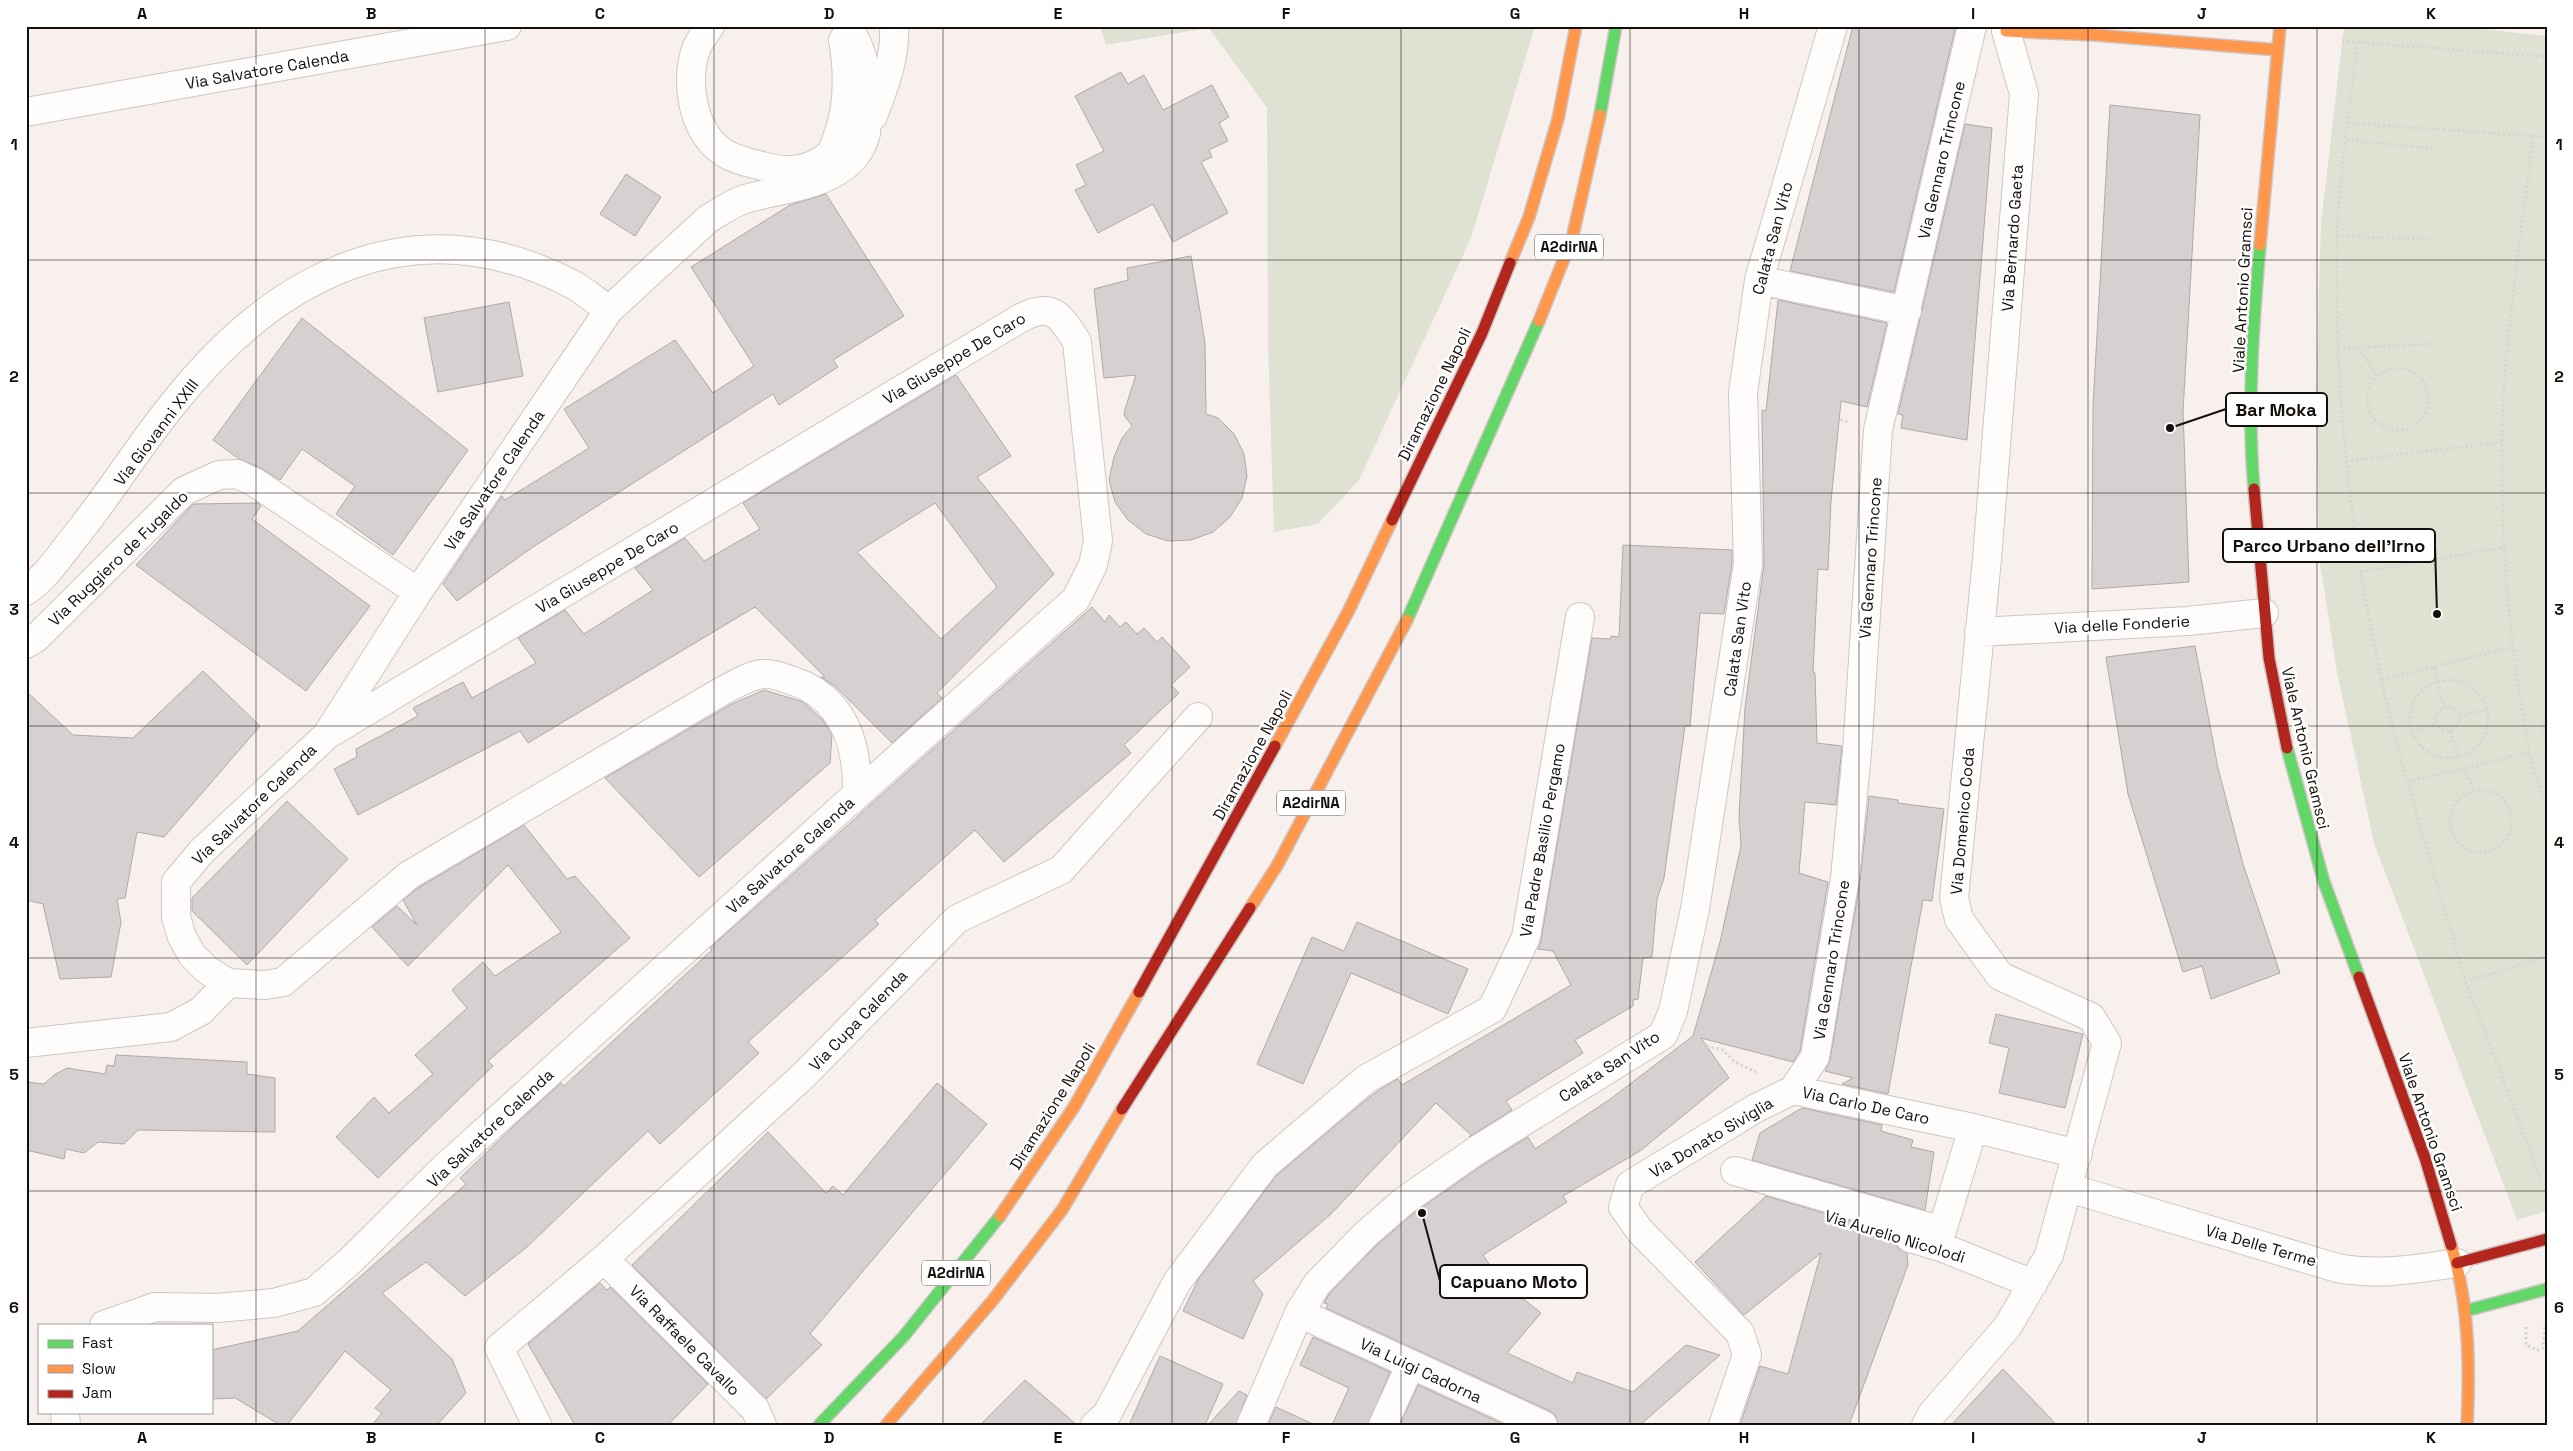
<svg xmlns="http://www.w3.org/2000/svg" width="2573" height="1451" font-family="'Space Grotesk',sans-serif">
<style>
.green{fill:#dfe1d2}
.building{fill:#d6d0d0;stroke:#afa9a9;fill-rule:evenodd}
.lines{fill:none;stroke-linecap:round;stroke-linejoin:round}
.street-casing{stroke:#cdc6c4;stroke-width:30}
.fast-casing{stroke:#cdc6c4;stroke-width:14}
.slow-casing{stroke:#cdc6c4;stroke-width:14}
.jam-casing{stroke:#cdc6c4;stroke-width:14}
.path{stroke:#d8d6d4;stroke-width:3;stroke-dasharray:2.5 2.5;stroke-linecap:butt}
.street{stroke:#fefdfc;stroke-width:28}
.fast{stroke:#63d668;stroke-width:11}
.slow{stroke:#ff974d;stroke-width:11}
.jam{stroke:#b3261e;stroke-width:11}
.grid{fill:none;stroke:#150f0c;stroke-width:1;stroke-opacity:0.55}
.labels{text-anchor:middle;stroke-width:5;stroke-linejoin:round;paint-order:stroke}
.shield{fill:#fff;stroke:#5b5755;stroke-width:1}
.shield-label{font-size:15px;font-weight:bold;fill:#150f0c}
.street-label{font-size:16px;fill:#150f0c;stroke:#fff}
.leader{fill:none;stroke:#150f0c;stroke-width:2}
.callout-dot{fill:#150f0c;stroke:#fff;stroke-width:2}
.callout{fill:#fff;stroke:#150f0c;stroke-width:2}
.callout-label{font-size:18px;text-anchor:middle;font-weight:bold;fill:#150f0c}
.neatline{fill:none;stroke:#150f0c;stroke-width:2}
.grid-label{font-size:16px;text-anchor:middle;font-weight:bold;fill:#150f0c}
</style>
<rect width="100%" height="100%" fill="#f8f0ed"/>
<!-- green -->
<path class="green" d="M 1100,26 L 1535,26 L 1471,238 L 1359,480 L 1318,524 L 1274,532 L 1268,343 L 1267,108 L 1209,28 L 1106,45 Z
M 2344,26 L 2455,26 L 2547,36 L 2547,1211 L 2517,1220 L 2374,843 L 2337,672 L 2319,557 L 2316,399 L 2321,223 Z"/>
<!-- building -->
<path class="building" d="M 1853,26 L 1943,26 L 1955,29 L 1894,292 L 1790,271 Z
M 1121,72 L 1128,84 L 1144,75 L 1163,110 L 1212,85 L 1229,117 L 1219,123 L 1228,141 L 1209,150 L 1212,157 L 1201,162 L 1228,213 L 1173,242 L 1153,204 L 1098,233 L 1075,190 L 1086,185 L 1076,165 L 1104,151 L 1075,96 Z
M 2110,105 L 2200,115 L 2183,411 L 2189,582 L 2092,589 L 2093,405 Z
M 1965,124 L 1992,128 L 1967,440 L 1901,428 L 1903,415 L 1898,414 Z
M 626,174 L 661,197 L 635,236 L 600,214 Z
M 826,194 L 904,316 L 833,360 L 838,367 L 779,405 L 773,394 L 533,547 L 457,601 L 443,584 L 502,496 L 505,500 L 589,448 L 564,409 L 675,340 L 713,393 L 754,366 L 691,267 L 790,205 Z
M 1191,256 L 1205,343 L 1206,414 L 1218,418 L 1234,434 L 1244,454 L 1247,476 L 1242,498 L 1230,517 L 1213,532 L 1191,540 L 1168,541 L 1146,534 L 1128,520 L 1115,502 L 1109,480 L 1114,457 L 1122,438 L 1132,426 L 1124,415 L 1125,409 L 1136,375 L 1104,378 L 1094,289 L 1128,280 L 1127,268 Z
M 1778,300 L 1887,323 L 1867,407 L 1841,401 L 1831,501 L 1828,570 L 1818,569 L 1813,672 L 1815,673 L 1817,743 L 1842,746 L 1836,805 L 1805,802 L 1799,873 L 1828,882 L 1800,1051 L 1793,1062 L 1701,1038 L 1729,1078 L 1640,1151 L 1563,1196 L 1567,1202 L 1483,1255 L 1501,1281 L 1541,1313 L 1507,1353 L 1573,1383 L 1577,1372 L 1633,1392 L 1686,1345 L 1720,1355 L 1640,1425 L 1558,1425 L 1556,1416 L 1550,1411 L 1326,1308 L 1328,1304 L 1324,1303 L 1329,1294 L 1377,1245 L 1414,1213 L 1483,1165 L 1528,1137 L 1535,1149 L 1609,1100 L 1693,1036 L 1720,942 L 1741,846 L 1739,817 L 1745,708 L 1764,564 L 1762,410 L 1766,411 Z
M 509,302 L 523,376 L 438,392 L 424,318 Z
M 302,318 L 468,450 L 393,555 L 336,514 L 355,486 L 302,449 L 280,480 L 261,468 L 239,459 L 213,440 Z
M 956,375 L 1011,456 L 977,477 L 1054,574 L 937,693 L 942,698 L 892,743 L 835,686 L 821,677 L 825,677 L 755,607 L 528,743 L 520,731 L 358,815 L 334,769 L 357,757 L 356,749 L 418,716 L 413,708 L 463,682 L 472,698 L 536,663 L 518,638 L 565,610 L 584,634 L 653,590 L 635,568 L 685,538 L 704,561 L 760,529 L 743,503 ZM 935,503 L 997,587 L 941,639 L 857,552 Z
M 258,503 L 261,506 L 252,519 L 370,606 L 306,691 L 136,565 L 193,504 Z
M 1623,545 L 1732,550 L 1732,563 L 1724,614 L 1700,613 L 1690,726 L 1685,726 L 1664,878 L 1657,899 L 1652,957 L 1643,958 L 1638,999 L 1633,1000 L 1633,1006 L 1575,1040 L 1583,1053 L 1506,1101 L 1512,1110 L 1469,1137 L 1471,1135 L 1436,1103 L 1331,1214 L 1253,1281 L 1263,1294 L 1243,1339 L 1183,1311 L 1199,1278 L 1276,1176 L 1361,1104 L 1379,1090 L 1398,1079 L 1402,1085 L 1571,985 L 1553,951 L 1538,949 L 1541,940 L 1592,638 L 1611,639 L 1611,636 L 1619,637 Z
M 1092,607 L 1105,622 L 1109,615 L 1120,627 L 1126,622 L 1137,634 L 1144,628 L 1157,642 L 1162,637 L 1190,667 L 1171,685 L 1179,693 L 1124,745 L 1131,753 L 1004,862 L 975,830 L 875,920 L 879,924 L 748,1042 L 759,1053 L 660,1144 L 648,1131 L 527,1247 L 465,1296 L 426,1262 L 382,1293 L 452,1359 L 466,1393 L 437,1425 L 372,1425 L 382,1413 L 375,1408 L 391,1390 L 345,1351 L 287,1425 L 280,1425 L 235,1398 L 211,1399 L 211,1350 L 298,1331 L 466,1184 L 460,1178 L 516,1124 L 561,1083 L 564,1086 L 712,950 L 710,948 Z
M 2195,646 L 2218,768 L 2243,864 L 2280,973 L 2211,999 L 2202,966 L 2183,972 L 2128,794 L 2106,657 Z
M 203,671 L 260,726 L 164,837 L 137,832 L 125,898 L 117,899 L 121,922 L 111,977 L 60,979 L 43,904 L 26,900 L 26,691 L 73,735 L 133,738 Z
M 764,690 L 803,702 L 823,720 L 832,735 L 830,763 L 699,877 L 605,778 L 732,704 Z
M 1869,796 L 1898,800 L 1898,803 L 1944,809 L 1932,901 L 1923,900 L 1888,1094 L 1842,1084 L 1853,1078 L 1825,1071 L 1830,1060 L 1860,881 Z
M 287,801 L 348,859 L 247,965 L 192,911 L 192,898 Z
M 524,825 L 567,879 L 575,876 L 630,938 L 488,1061 L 493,1066 L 378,1178 L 336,1137 L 374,1097 L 389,1113 L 433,1074 L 415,1055 L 467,1008 L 452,990 L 483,962 L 495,976 L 561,932 L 508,865 L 408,966 L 372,927 L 397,906 L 417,925 L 403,900 L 418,888 Z
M 1357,922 L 1468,969 L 1448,1014 L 1351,973 L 1303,1084 L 1257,1064 L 1312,937 L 1344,951 Z
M 1996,1014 L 2083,1034 L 2065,1108 L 1999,1093 L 2009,1048 L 1989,1043 Z
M 116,1055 L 247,1062 L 247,1074 L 275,1078 L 275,1132 L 138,1130 L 124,1144 L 98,1142 L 84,1153 L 66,1149 L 64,1159 L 26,1150 L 26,1082 L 44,1084 L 54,1075 L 67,1068 L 105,1074 L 107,1065 L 114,1066 Z
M 937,1083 L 987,1124 L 810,1334 L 822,1345 L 766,1399 L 632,1265 L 768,1132 L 826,1193 L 833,1186 L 843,1195 Z
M 1802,1108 L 1882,1125 L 1881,1131 L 1913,1140 L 1911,1147 L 1934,1152 L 1925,1210 L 1752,1160 L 1760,1133 Z
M 1766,1196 L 1895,1234 L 1895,1241 L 1898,1248 L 1907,1253 L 1908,1265 L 1849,1425 L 1740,1425 L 1760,1366 L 1788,1374 L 1821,1253 L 1744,1315 L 1695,1262 Z
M 600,1283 L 607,1290 L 610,1287 L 708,1384 L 668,1425 L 575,1425 L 528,1344 Z
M 1313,1337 L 1390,1372 L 1368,1425 L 1332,1425 L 1349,1388 L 1300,1365 Z
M 1160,1356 L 1223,1384 L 1205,1425 L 1129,1425 Z
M 2003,1369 L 2057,1425 L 1951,1425 Z
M 1025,1380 L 1077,1425 L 980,1425 Z
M 1418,1385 L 1505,1425 L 1400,1425 Z
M 1239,1391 L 1247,1395 L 1236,1425 L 1208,1425 Z
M 1276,1407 L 1315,1425 L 1268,1425 Z"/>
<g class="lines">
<defs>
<path id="street" d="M 710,26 C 706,33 699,41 696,49 C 685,82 692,128 720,150 C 731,159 750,163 762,166 C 785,173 811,172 830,154 C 833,151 834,145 836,141 C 849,108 849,74 843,40
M 26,112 L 507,26
M 873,116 C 884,87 896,57 894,26
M 1759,280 L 1907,311
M 26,591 C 46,577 59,557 74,538 C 109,495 138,447 173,404 C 275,275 413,202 572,284 C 585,291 597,302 609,310
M 1979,632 L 2188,621 L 2264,613
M 26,644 L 36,638 L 184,491 L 219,475 L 237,474 L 254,482 L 418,592
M 332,732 L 1019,319 C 1051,301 1060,314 1077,342 L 1098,541 L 1093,565 L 1076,599 L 849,802
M 26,1043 L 171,1027 L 201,1011 L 228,983
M 1793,1090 L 1973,1128 L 2078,1154
M 1735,1171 L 1942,1231 L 1973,1128
M 2069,1188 L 2337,1268 C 2380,1276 2414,1269 2457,1263
M 1910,1238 L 1941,1247 L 2033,1284
M 604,1259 L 755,1409 L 762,1425
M 1299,1313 L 1543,1425
M 104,1325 L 155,1307 L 217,1308 L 274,1303 L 314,1292 L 349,1262 L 443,1169 L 857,794 C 858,744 844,698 793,681 C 784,678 772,673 763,674 C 750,675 736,684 724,690 L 409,875 L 283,982 L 265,985 L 228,983 L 207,970 L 192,955 L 182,937 L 176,917 L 176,882 L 202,851 L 326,736 L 418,592 L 609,310 L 708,219 C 720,212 732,203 745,199 C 786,187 854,185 866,133 C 867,124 867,115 868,106 C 870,79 863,48 847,26
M 65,1412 L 66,1425
M 537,1425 L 499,1348 L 604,1259 L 805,1074 L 957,919 L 1061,870 L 1198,717
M 1095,1425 L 1107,1414 L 1177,1282 L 1265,1165 L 1366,1079 L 1492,1009 L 1526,937 L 1580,617
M 1251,1425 L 1299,1313 L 1317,1284 L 1366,1234 L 1404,1201 L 1474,1152 L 1663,1035 L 1673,1011 L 1695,909 L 1748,564 L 1743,393 L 1759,280 L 1833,26
M 1383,1425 L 1410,1366
M 1723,1425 L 1747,1355 L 1740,1333 L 1640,1231 L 1623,1207 L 1630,1185 L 1756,1108 L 1793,1090 L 1815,1057 L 1845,878 L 1857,752 L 1878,430 L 1972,26
M 1926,1425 L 1932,1414 L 2008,1326 L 2049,1255 L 2107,1043 L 2091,1017 L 2000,976 L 1959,919 L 1954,898 L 1987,559 L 2024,94 L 2006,31 L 2007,26"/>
<path id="fast" d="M 1600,115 L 1616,26
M 2254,489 C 2247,409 2253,325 2260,245
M 1407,620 L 1539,321
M 2287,748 L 2324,882 L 2359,977
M 2465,1311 L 2547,1289
M 819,1425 L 904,1336 L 1000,1216"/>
<path id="slow" d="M 2006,31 L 2096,35 L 2278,50
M 2260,245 L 2280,26
M 1510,263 L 1529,217 L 1558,119 L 1576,26
M 1539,321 L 1572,239 L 1600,115
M 1275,746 L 1348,612 L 1392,520
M 1250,908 L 1278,864 L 1407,620
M 1000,1216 L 1074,1107 L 1139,992
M 2451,1245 C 2469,1302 2470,1365 2467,1425
M 886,1425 L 993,1300 L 1062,1210 L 1122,1109"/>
<path id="jam" d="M 2254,489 L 2269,658 L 2287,748
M 1392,520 L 1482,333 L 1510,263
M 2359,977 L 2425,1158 L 2451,1245
M 1139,992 L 1275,746
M 1122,1109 L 1250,908
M 2457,1263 L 2547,1239"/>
</defs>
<!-- street casing -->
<use href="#street" class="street-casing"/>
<!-- fast casing -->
<use href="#fast" class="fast-casing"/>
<!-- slow casing -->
<use href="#slow" class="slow-casing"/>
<!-- jam casing -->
<use href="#jam" class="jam-casing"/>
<!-- path -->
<path class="path" d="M 2342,41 L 2547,57
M 2358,42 C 2350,107 2339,173 2337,238 C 2334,387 2350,537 2382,682 C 2405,783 2437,882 2466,982 L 2547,956
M 2348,123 L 2547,137
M 2533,136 C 2524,208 2514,279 2507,351 C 2495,479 2505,624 2529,750 C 2533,770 2541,789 2547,808
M 2346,140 L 2435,149
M 2337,236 L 2429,239
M 2358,347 L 2377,375
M 2338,349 L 2431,344
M2367 399a31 31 0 1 1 62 0a31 31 0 1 1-62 0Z
M 1773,401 L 1849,422
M 2346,461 L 2503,442
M 2361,572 L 2505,547
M 2434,667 L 2444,708
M2410 719a39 39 0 1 1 78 0a39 39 0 1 1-78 0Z
M 2382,680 L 2513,647
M 2547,692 L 2544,726 L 2547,786
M2436 719a12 12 0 1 1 24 0a12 12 0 1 1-24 0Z
M 2459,717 L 2487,709
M 2450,731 L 2459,757
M 2412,732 L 2436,723
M 2464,768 L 2474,791
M 2408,782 L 2530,752
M2450 821a31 31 0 1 1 62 0a31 31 0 1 1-62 0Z
M 2466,982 L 2541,1180 L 2547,1178
M 1692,1043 L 1723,1050 L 1735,1062 L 1758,1073
M 2526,1327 L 2526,1345 L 2537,1350 L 2543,1348 L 2545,1326 L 2547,1326"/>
<!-- street -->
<use href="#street" class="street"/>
<!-- fast -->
<use href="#fast" class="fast"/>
<!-- slow -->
<use href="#slow" class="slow"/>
<!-- jam -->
<use href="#jam" class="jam"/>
</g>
<!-- grid -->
<path class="grid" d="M 256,26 L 256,1425M 485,26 L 485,1425M 714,26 L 714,1425M 943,26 L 943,1425M 1172,26 L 1172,1425M 1401,26 L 1401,1425M 1630,26 L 1630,1425M 1859,26 L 1859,1425M 2088,26 L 2088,1425M 2317,26 L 2317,1425M 26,260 L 2547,260M 26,493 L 2547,493M 26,726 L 2547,726M 26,958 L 2547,958M 26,1191 L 2547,1191"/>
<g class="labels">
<!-- shield labels -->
<g class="shield">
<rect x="1535" y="234.5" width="68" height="25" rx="4"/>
<rect x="1277" y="790.5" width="68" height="25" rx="4"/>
<rect x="922" y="1260.5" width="68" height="25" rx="4"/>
</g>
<g class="shield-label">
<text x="1569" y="252">A2dirNA</text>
<text x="1311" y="808">A2dirNA</text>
<text x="956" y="1278">A2dirNA</text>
</g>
<!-- street labels -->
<g class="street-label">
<text transform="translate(267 69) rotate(-10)" y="6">Via Salvatore Calenda</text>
<text transform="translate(1941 160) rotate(-77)" y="6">Via Gennaro Trincone</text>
<text transform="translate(1772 238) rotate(-75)" y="6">Calata San Vito</text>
<text transform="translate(2012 238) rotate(-86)" y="6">Via Bernardo Gaeta</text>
<text transform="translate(2242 290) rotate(-87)" y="6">Viale Antonio Gramsci</text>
<text transform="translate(954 358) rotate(-31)" y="6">Via Giuseppe De Caro</text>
<text transform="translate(1434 394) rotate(-64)" y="6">Diramazione Napoli</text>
<text transform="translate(156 432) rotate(-53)" y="6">Via Giovanni XXIII</text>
<text transform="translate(494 480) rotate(-56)" y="6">Via Salvatore Calenda</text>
<text transform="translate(118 558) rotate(-44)" y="6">Via Ruggiero de Fugaldo</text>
<text transform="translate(1870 558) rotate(-86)" y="6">Via Gennaro Trincone</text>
<text transform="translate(607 567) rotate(-31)" y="6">Via Giuseppe De Caro</text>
<text transform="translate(2122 624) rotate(-3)" y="6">Via delle Fonderie</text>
<text transform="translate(1737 639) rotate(-82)" y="6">Calata San Vito</text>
<text transform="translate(2306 748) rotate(77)" y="6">Viale Antonio Gramsci</text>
<text transform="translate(1252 755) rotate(-61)" y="6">Diramazione Napoli</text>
<text transform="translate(254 804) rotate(-44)" y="6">Via Salvatore Calenda</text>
<text transform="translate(1962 821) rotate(-85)" y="6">Via Domenico Coda</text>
<text transform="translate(1542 840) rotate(-80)" y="6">Via Padre Basilio Pergamo</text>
<text transform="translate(790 855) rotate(-42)" y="6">Via Salvatore Calenda</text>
<text transform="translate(1831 960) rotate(-81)" y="6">Via Gennaro Trincone</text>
<text transform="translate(858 1020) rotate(-46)" y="6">Via Cupa Calenda</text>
<text transform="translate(1609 1066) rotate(-33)" y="6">Calata San Vito</text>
<text transform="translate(1866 1105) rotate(12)" y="6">Via Carlo De Caro</text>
<text transform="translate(1052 1106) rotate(-58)" y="6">Diramazione Napoli</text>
<text transform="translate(490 1128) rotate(-43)" y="6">Via Salvatore Calenda</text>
<text transform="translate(2431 1132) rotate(71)" y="6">Viale Antonio Gramsci</text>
<text transform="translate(1711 1137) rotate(-31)" y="6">Via Donato Siviglia</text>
<text transform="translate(1895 1236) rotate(17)" y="6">Via Aurelio Nicolodi</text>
<text transform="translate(2261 1245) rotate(16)" y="6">Via Delle Terme</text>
<text transform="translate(685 1340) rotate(45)" y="6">Via Raffaele Cavallo</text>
<text transform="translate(1421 1370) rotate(25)" y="6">Via Luigi Cadorna</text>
</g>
</g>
<!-- callouts -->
<path class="leader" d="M2170 428L2226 409M2437 614L2435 546M1422 1213L1440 1281"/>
<g class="callout-dot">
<circle cx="2170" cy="428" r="5"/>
<circle cx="2437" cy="614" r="5"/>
<circle cx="1422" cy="1213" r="5"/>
</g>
<g class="callout">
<rect x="2226" y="393" width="101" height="33" rx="5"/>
<rect x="2223" y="529" width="212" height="33" rx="5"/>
<rect x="1440" y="1265" width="147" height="33" rx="5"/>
</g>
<g class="callout-label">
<text x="2276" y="416">Bar Moka</text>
<text x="2329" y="552">Parco Urbano dell'Irno</text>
<text x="1514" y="1288">Capuano Moto</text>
</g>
<!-- border -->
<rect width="2573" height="1451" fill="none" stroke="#ffffff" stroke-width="55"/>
<!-- legend -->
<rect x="38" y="1324" width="175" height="90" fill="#ffffff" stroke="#a19f9e"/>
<rect x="48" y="1340" width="25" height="8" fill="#63d668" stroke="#a19f9e"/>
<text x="82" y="1348" font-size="15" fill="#150f0c">Fast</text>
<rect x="48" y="1365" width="25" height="8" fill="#ff974d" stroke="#a19f9e"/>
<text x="82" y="1374" font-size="15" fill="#150f0c">Slow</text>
<rect x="48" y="1390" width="25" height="8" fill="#b3261e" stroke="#a19f9e"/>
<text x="82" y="1398" font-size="15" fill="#150f0c">Jam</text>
<rect x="28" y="28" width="2518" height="1396" class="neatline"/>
<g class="grid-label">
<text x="142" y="19">A</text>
<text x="371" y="19">B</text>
<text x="600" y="19">C</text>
<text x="829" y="19">D</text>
<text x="1058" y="19">E</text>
<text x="1286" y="19">F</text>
<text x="1515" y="19">G</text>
<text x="1744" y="19">H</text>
<text x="1973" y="19">I</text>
<text x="2202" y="19">J</text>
<text x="2431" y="19">K</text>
<text x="14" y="150">1</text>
<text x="2559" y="150">1</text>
<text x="14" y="382">2</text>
<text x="2559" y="382">2</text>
<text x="14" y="615">3</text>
<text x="2559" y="615">3</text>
<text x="14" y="848">4</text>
<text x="2559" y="848">4</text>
<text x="14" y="1080">5</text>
<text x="2559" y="1080">5</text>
<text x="14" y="1313">6</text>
<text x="2559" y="1313">6</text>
<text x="142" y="1443">A</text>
<text x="371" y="1443">B</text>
<text x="600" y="1443">C</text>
<text x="829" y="1443">D</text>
<text x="1058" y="1443">E</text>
<text x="1286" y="1443">F</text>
<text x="1515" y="1443">G</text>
<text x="1744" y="1443">H</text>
<text x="1973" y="1443">I</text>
<text x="2202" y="1443">J</text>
<text x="2431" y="1443">K</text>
</g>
</svg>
